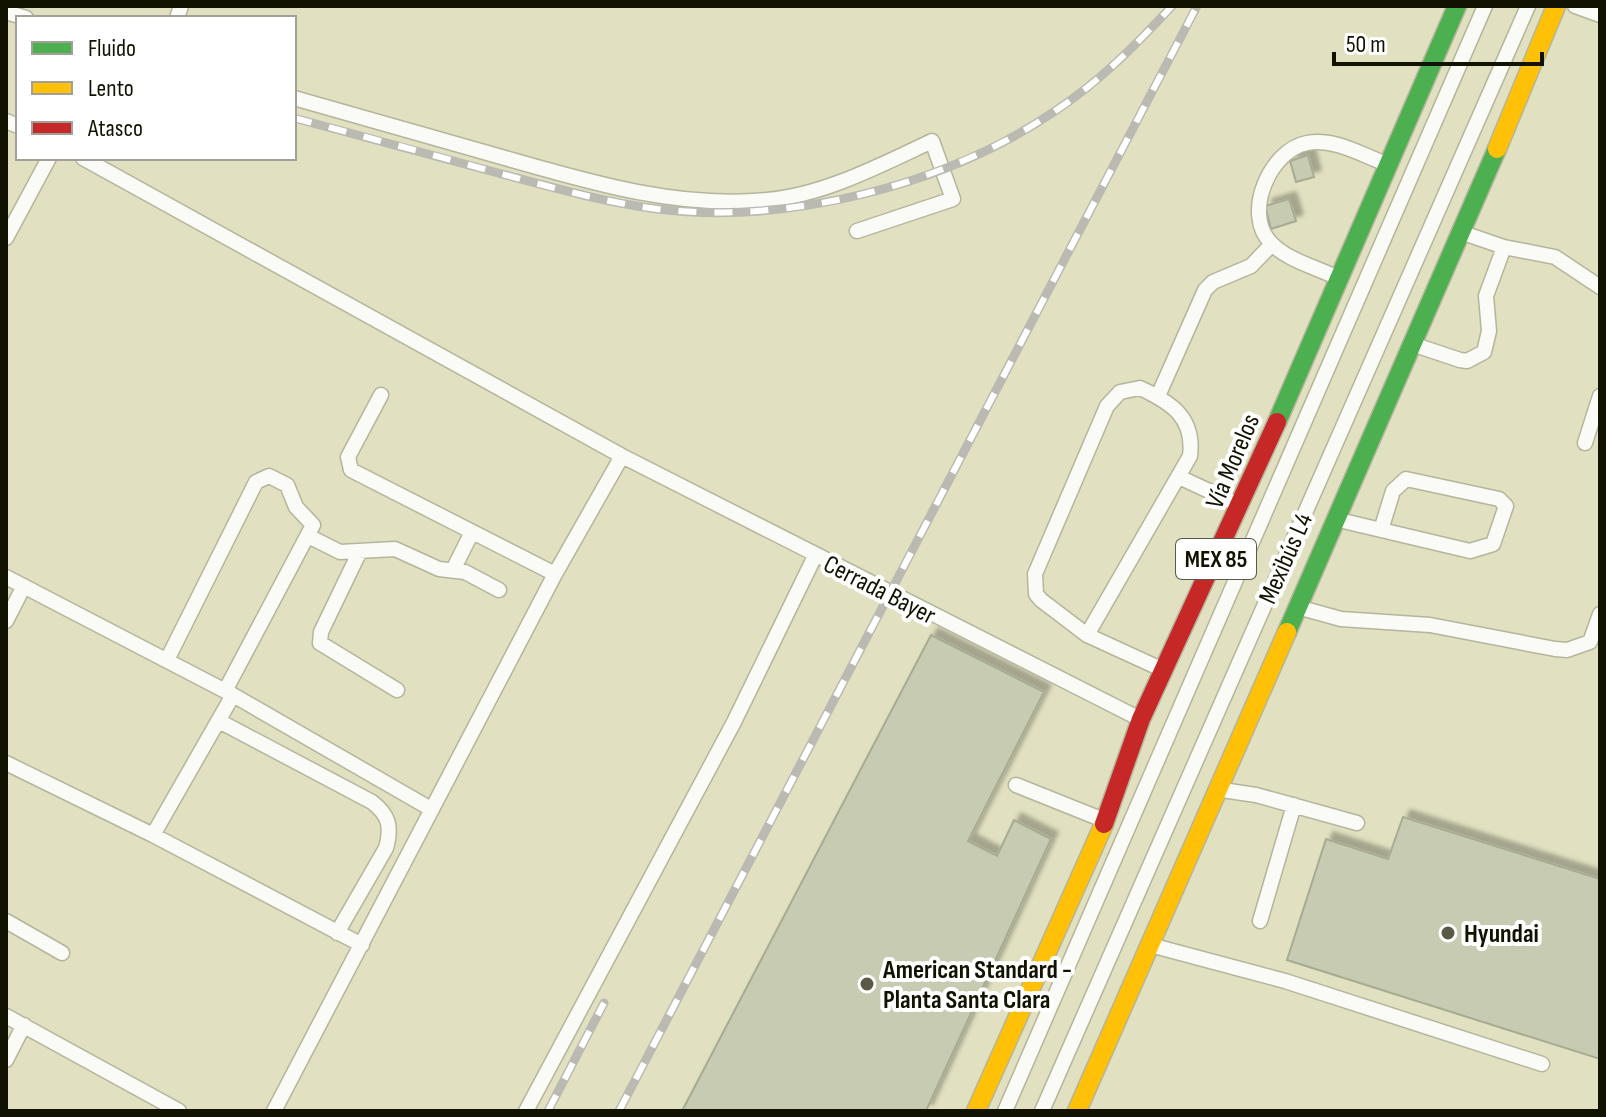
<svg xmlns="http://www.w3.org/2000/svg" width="1606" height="1117" font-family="'Sofia Sans Condensed',sans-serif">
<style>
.building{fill:#c6cbb2;stroke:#a6ab92;stroke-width:2;filter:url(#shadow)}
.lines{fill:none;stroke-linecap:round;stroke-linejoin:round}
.lane-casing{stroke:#b5b59c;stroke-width:17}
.fast-casing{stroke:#b5b59c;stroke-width:21}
.slow-casing{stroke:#b5b59c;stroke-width:21}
.jam-casing{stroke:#b5b59c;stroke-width:21}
.lane{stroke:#fafaf6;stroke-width:14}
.fast{stroke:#4caf50;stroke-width:18}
.slow{stroke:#ffc107;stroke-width:18}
.jam{stroke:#c62828;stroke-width:18}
.rail-casing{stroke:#babab2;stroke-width:9}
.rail{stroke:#fff;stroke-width:6;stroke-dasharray:18;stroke-linecap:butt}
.poi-dot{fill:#5a5a44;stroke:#fff;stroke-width:3}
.labels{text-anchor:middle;stroke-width:8;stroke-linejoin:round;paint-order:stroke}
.shield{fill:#fff;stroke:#59594c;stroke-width:2}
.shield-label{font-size:24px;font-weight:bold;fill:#121200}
.street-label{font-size:26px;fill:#121200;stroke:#fff}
.poi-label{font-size:26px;font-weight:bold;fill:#121200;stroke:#fff;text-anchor:start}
</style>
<defs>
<filter id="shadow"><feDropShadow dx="7" dy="-7" stdDeviation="2" flood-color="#0004"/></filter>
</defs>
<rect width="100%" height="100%" fill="#e1e1c1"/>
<!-- building -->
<path class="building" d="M 1308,155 L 1314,177 L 1296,182 L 1290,161 Z
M 1289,199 L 1296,221 L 1271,229 L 1265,206 Z
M 931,635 L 1044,692 L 968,841 L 997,856 L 1014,820 L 1051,839 L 926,1111 L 682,1111 Z
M 1403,817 L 1600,879 L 1600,1059 L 1287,960 L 1326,839 L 1388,859 Z"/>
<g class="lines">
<defs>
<path id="lane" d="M 1575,6 L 1600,15
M 6,12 L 26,18
M 177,18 L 181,6
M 294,98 C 364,118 434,138 505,158 C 589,182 678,209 767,200 C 824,195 881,165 932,141 L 953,199 L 857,231
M 6,121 L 18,126
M 83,158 L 622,456 L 1136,717
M 1466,234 L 1504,247 L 1555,257 L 1600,287
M 6,238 L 49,158
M 1336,277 C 1315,267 1287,260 1271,243 C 1242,214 1270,150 1307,143 C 1334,138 1360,154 1384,163
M 1418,346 L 1460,360 L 1467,361 L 1484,352 L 1489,331 L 1486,296 L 1504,247
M 1140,388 C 1170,402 1195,417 1190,456 L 1087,635 L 1041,600 L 1036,594 L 1035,574 L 1107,406 L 1120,392 Z
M 381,395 L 348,457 L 351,470 L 555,574
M 1158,396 L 1205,290 L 1213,282 L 1251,266 L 1272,244
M 1585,443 L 1600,396
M 1179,477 L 1237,504
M 1339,520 L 1470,551 L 1493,544 L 1506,506 L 1499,499 L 1406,479 L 1393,491 L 1381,530
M 308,536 L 340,552 L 395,549 L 439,569 L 465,572 L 499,590
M 360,551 L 321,632 L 320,643 L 397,690
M 453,570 L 471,534
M 6,577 L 233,695 L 431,809
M 1301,608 L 1341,619 L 1430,625 L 1555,649 L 1567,650 L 1590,642 L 1600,614
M 6,621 L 24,586
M 1087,635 L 1159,668
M 167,660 L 256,482 L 269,476 L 287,485 L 296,507 L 313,525 L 225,691
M 219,721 L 372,802 C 389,815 392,827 386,848 L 337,933
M 6,763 L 153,835 L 362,945
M 1016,785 L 1101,819
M 1222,790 L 1256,795 L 1357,823
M 153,835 L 233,695
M 6,921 L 62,953
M 1260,921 L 1294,805
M 1154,946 L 1285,981 L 1542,1064
M 6,1016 L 179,1111
M 6,1060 L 24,1025
M 274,1111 L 555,574 L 622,456
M 526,1111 L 734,722 L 815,556
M 1005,1111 L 1485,6
M 1042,1111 L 1528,6"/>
<path id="fast" d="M 1277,422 L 1457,6
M 1287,632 L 1497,149"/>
<path id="slow" d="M 1497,149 L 1556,6
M 976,1111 L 1104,824
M 1077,1111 L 1287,632"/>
<path id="jam" d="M 1104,824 L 1141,719 L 1277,422"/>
</defs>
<!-- lane casing -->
<use href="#lane" class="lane-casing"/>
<!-- fast casing -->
<use href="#fast" class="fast-casing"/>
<!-- slow casing -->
<use href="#slow" class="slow-casing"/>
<!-- jam casing -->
<use href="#jam" class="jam-casing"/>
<!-- lane -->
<use href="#lane" class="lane"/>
<!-- fast -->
<use href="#fast" class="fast"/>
<!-- slow -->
<use href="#slow" class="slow"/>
<!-- jam -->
<use href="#jam" class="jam"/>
<defs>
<path id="rail" d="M 294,118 C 362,136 430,154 498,173 C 551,187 603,202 657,209 C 788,225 947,185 1055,111 C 1099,82 1136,45 1172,6
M 548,1111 L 604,1003
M 619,1111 L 1197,6"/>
</defs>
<!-- rail casing -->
<use href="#rail" class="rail-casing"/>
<!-- rail -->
<use href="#rail" class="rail"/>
</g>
<!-- markers -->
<g class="poi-dot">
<circle cx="1448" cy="933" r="8"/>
<circle cx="867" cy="984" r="8"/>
</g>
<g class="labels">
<!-- shield labels -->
<rect class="shield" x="1176" y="539" width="80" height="40" rx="6"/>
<g class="shield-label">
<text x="1216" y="567">MEX 85</text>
</g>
<!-- street labels -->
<g class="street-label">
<text transform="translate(1232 461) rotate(-67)" y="9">Vía Morelos</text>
<text transform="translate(1285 558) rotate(-66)" y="9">Mexibús L4</text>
<text transform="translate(880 589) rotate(27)" y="9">Cerrada Bayer</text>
</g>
<!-- poi labels -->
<g class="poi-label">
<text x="1464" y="942">Hyundai</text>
<text x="883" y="978">American Standard -<tspan x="883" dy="30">Planta Santa Clara</tspan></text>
</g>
</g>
<!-- border -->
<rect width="1606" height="1117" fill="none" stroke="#121200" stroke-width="16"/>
<!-- legend -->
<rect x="16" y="16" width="280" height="144" fill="#ffffff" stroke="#a0a099" stroke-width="2"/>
<rect x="32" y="42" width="40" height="12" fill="#4caf50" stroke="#a0a099" stroke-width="2"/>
<text x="88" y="56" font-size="24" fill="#121200">Fluido</text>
<rect x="32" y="82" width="40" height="12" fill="#ffc107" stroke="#a0a099" stroke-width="2"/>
<text x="88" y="96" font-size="24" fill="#121200">Lento</text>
<rect x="32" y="122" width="40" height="12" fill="#c62828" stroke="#a0a099" stroke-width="2"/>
<text x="88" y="136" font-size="24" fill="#121200">Atasco</text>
<!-- scale -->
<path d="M1334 52v12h208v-12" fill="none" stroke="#121200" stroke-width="4"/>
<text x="1346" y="52" font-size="24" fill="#121200" stroke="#ffffff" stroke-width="6" paint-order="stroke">50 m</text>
</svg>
